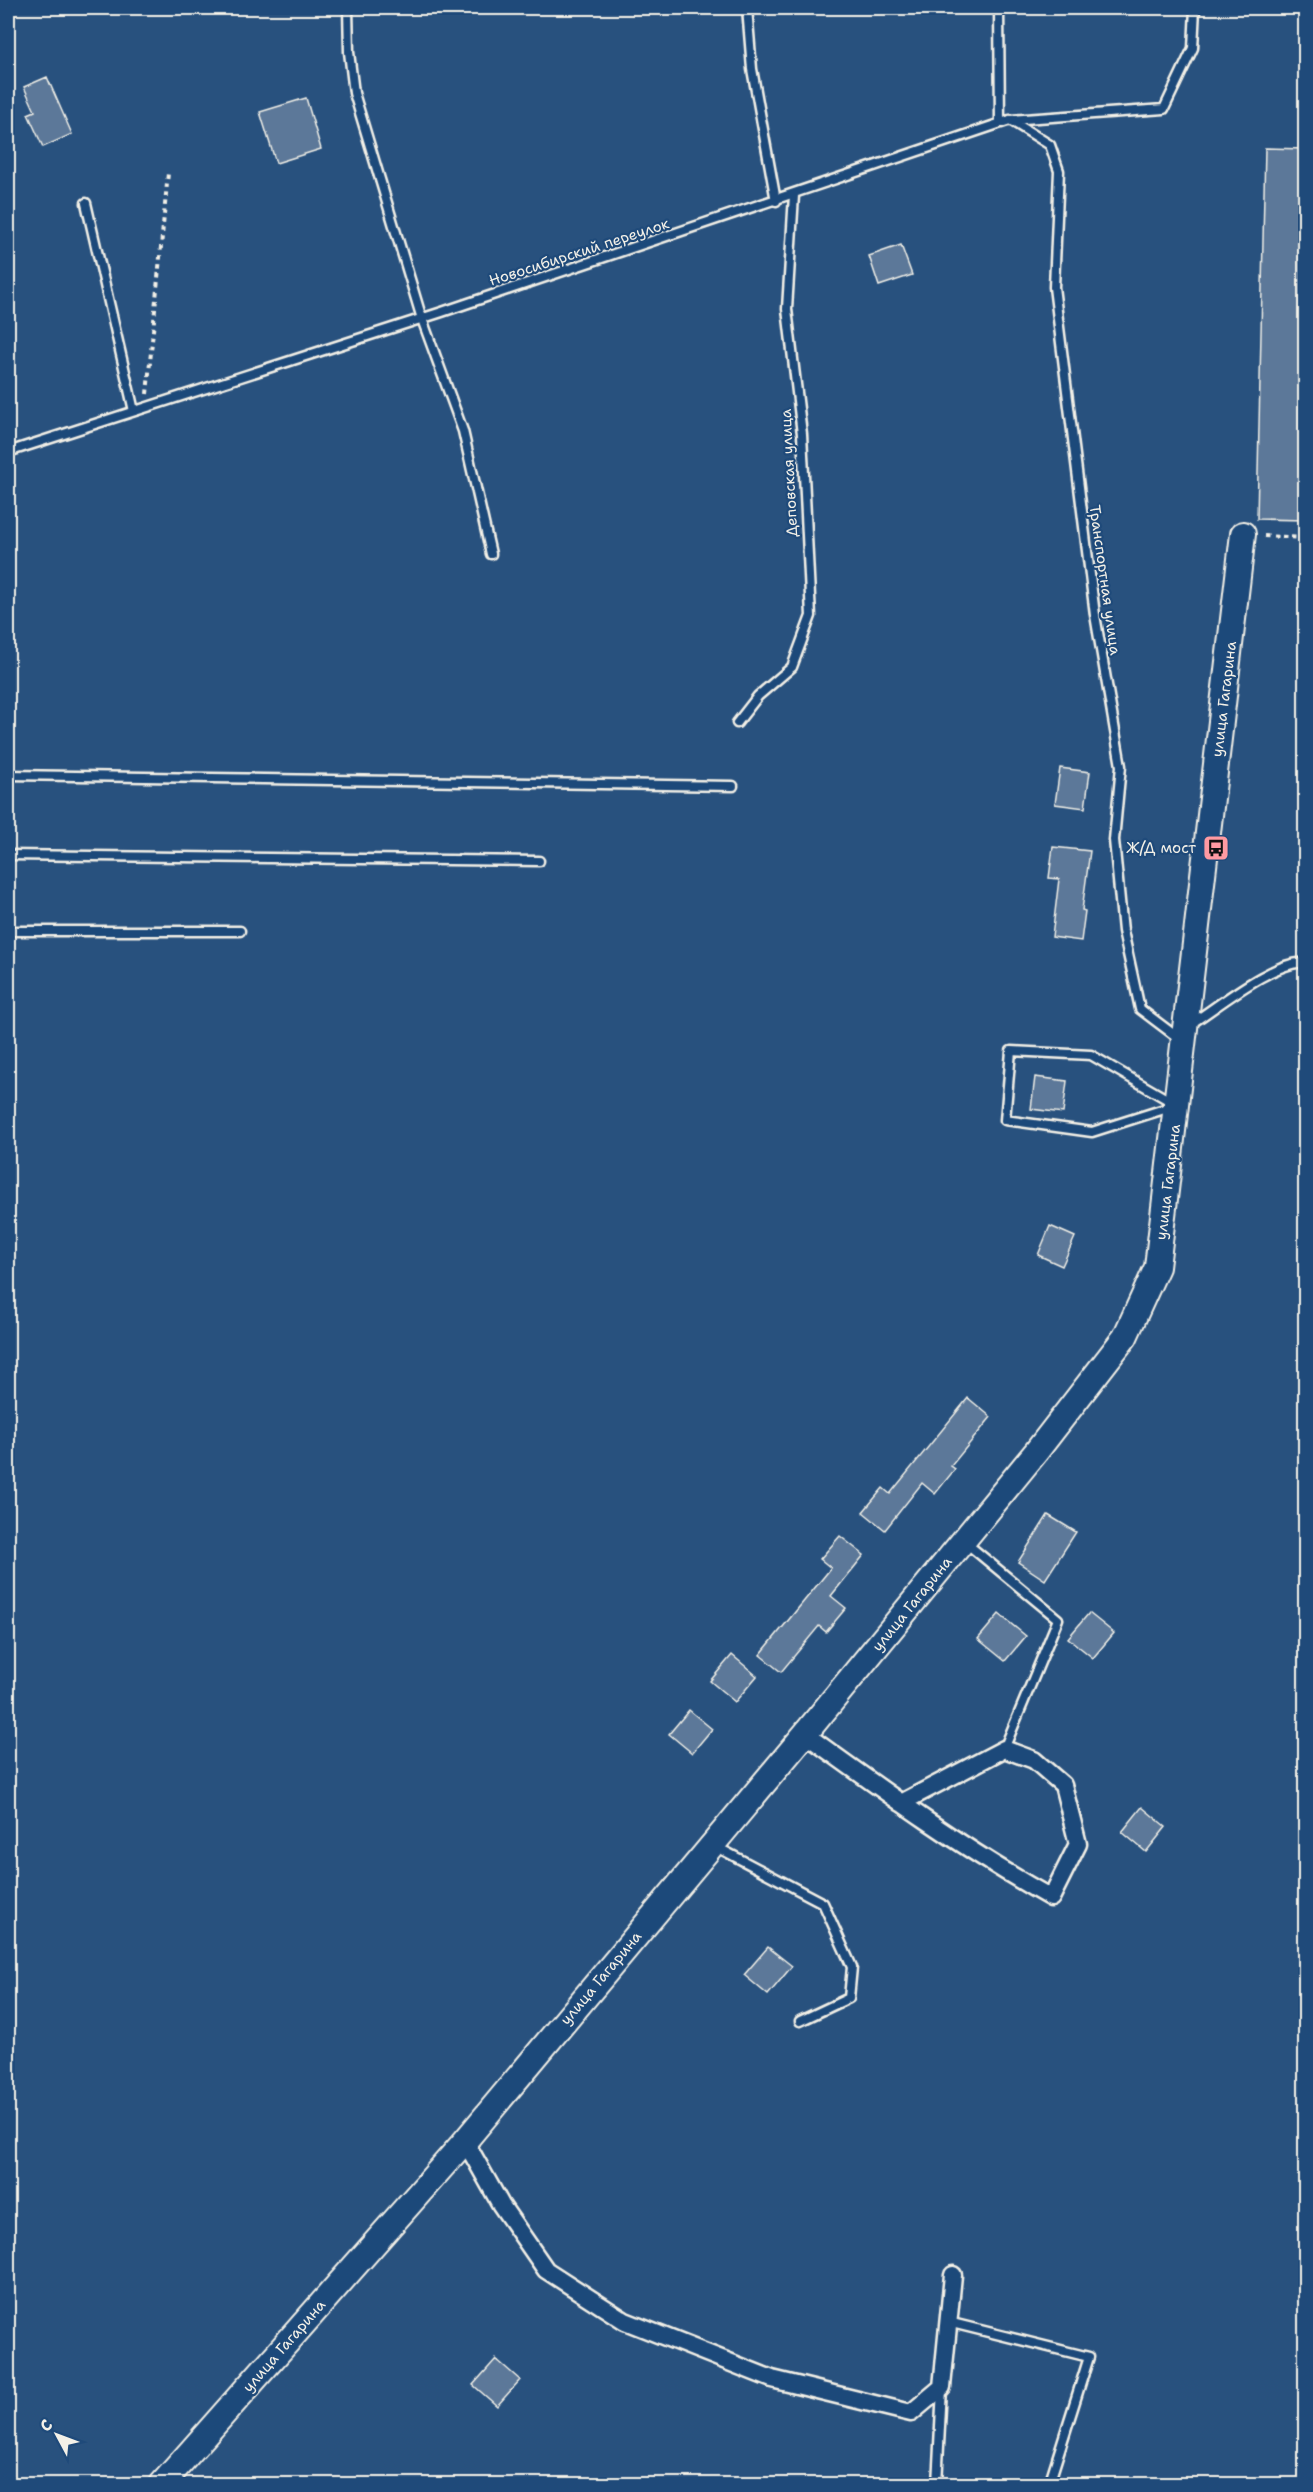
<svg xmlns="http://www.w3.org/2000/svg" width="1313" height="2492" font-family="'Shantell Sans',sans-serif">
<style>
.building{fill:#5b7899;stroke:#f4f1e8;stroke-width:1.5}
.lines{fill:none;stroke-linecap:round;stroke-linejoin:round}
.lane-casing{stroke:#f4f1e8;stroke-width:13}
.street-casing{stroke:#f4f1e8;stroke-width:21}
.secondary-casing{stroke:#f4f1e8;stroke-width:28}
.path{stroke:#f4f1e8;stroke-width:4;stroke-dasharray:4.5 4.5;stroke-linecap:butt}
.lane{stroke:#1f4a7a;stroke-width:8}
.street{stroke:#1f4a7a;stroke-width:16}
.secondary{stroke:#1f4a7a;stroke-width:24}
.rail-casing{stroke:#f4f1e8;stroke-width:7}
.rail{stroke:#1f4a7a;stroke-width:4.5;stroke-dasharray:14;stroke-linecap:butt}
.labels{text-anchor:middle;stroke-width:4.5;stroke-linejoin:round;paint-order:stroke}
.street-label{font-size:15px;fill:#f4f1e8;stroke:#1f4a7a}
.poi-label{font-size:15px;fill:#f4f1e8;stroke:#1f4a7a;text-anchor:end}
</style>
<rect width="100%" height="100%" fill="#28517e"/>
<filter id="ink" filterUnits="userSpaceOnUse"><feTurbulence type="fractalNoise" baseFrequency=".0167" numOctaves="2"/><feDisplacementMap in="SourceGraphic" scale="12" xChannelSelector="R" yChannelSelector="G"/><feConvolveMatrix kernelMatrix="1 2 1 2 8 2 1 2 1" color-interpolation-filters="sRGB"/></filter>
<g filter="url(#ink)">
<!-- building -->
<path class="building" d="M 47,77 L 72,134 L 43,147 L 28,114 L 35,111 L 24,87 Z
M 306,98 L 321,149 L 276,163 L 260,112 Z
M 1265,148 L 1305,149 L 1305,520 L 1257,519 Z
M 901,245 L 912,275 L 879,286 L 869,256 Z
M 1060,768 L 1090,772 L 1085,808 L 1055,804 Z
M 1053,847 L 1090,851 L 1082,910 L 1085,911 L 1081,941 L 1052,937 L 1059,879 L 1049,878 Z
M 1035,1077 L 1067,1081 L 1063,1113 L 1031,1109 Z
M 1050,1226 L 1075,1237 L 1062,1266 L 1038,1255 Z
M 968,1398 L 991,1417 L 951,1466 L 955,1469 L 935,1494 L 922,1483 L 885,1530 L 863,1512 L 883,1488 L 890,1494 Z
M 1048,1515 L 1076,1532 L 1045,1580 L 1018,1562 Z
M 840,1536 L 864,1555 L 831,1596 L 846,1608 L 826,1632 L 819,1626 L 781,1672 L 760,1655 L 831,1568 L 820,1559 Z
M 1089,1613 L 1114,1633 L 1093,1658 L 1068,1638 Z
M 999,1614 L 1026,1636 L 1005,1661 L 978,1639 Z
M 732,1655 L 757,1676 L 735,1702 L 710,1681 Z
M 689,1710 L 712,1729 L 692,1753 L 669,1734 Z
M 1142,1807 L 1166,1827 L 1146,1852 L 1122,1832 Z
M 768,1947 L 792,1966 L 768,1995 L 744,1975 Z
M 496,2359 L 520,2380 L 497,2406 L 473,2385 Z"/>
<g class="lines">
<defs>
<path id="lane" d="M 348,8 L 349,52 L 354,93 L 422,319 L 463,431 L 491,554
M 747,8 L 752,69 L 776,201
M 999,8 L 1000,123
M 1010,120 L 1050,145 L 1059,171 L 1054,287 L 1095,615 L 1121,766 L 1114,840 L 1123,931 L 1140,1009 L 1181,1040
M 86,203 L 134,411
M 8,452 L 442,312 L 1010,120 L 1164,109 L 1193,48 L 1195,8
M 737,723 L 758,696 L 792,667 L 811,616 L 802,434 L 787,309 L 794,195
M 8,775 L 733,786
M 8,855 L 539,861
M 8,931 L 240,931
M 1189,1025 C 1216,1008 1275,959 1306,963
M 1011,1051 L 1091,1055 L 1177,1105 L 1092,1132 L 1005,1120 Z
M 966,1543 L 1058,1619 L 1004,1749
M 713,1845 L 823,1903 L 852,1967 L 849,1998 L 800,2021
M 948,2322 L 1089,2357 L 1049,2484
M 937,2484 L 942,2388"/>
<path id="street" d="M 805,1734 C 885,1792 965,1850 1051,1898 L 1078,1844 L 1063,1785 L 1034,1760 L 1004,1749 L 901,1803
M 465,2141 L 501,2205 L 546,2270 L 625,2321 L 772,2379 L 911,2413 L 942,2387 L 953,2275"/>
<path id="secondary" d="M 162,2484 L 465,2141 L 805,1734 L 1036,1452 L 1125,1337 L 1157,1267 L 1243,534"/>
</defs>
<!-- lane casing -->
<use href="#lane" class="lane-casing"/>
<!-- street casing -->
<use href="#street" class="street-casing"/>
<!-- secondary casing -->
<use href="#secondary" class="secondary-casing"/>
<!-- path -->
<path class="path" d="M 147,394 L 168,173
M 1264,536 L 1306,538"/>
<!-- lane -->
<use href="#lane" class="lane"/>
<!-- street -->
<use href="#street" class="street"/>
<!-- secondary -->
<use href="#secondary" class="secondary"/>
<defs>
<path id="rail" d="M 1304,97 L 1306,82"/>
</defs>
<!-- rail casing -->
<use href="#rail" class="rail-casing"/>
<!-- rail -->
<use href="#rail" class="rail"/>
</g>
</g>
<!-- icons -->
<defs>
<symbol id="bus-square" viewBox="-11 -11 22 22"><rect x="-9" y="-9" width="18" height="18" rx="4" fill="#ff9aa2" stroke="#1f4a7a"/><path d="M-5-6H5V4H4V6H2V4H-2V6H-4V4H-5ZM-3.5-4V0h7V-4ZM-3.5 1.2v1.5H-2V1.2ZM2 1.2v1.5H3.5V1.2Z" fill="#111"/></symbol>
</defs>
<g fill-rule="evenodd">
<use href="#bus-square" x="1201" y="833" width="30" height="30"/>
</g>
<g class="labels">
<!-- street labels -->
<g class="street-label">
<text transform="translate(579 252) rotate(-18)" y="5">Новосибирский переулок</text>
<text transform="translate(789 473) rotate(-93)" y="5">Деповская улица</text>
<text transform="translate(1105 580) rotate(82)" y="5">Транспортная улица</text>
<text transform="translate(1224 699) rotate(-83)" y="5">улица Гагарина</text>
<text transform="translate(1168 1182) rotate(-83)" y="5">улица Гагарина</text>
<text transform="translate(912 1604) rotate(-51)" y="5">улица Гагарина</text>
<text transform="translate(601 1978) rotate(-50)" y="5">улица Гагарина</text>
<text transform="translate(284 2346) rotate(-49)" y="5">улица Гагарина</text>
</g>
<!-- poi labels -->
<g class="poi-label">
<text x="1196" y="853">Ж/Д мост</text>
</g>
</g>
<!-- margin -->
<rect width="1313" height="2492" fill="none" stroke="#1f4a7a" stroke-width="30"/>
<rect x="15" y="15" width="1283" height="2462" fill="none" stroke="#f4f1e8" stroke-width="2" filter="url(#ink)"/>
<!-- north arrow -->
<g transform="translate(57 2435) rotate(311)" stroke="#1f4a7a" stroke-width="4.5" paint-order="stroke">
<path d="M0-4.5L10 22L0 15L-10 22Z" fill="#f4f1e8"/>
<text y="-9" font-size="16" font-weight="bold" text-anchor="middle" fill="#f4f1e8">С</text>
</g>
</svg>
